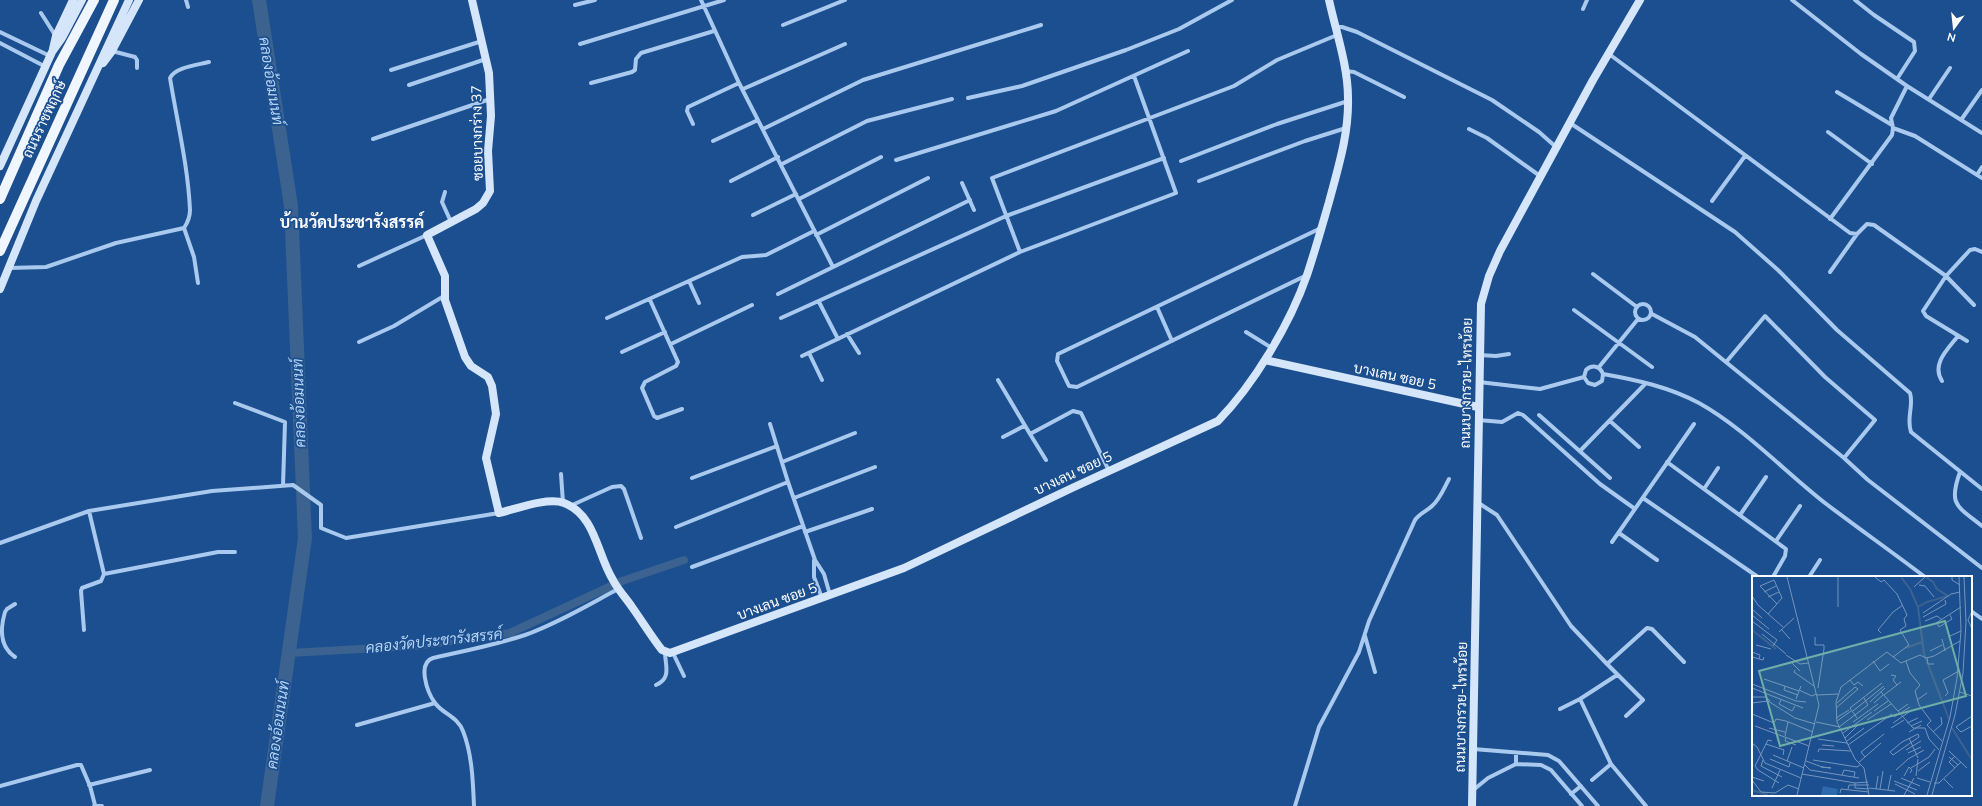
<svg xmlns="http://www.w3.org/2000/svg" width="1982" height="806" font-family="Mulish,Sarabun,sans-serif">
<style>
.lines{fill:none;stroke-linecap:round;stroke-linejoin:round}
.canal{stroke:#3c6290;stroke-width:8}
.river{stroke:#3c6290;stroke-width:14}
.street{stroke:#a9c9ee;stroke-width:4}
.secondary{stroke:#d6e6fa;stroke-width:8}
.primary{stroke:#f0f6ff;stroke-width:10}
.labels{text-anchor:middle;stroke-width:3.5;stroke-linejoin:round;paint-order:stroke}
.street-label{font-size:14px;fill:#fff;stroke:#1b4f8f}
.water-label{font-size:15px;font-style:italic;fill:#b5d3f5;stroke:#1b4f8f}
.quarter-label{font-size:16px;font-weight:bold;fill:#fff;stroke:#1b4f8f}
.inset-river{fill:none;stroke:#3c6290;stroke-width:2}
.inset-road{fill:none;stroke:#7695bc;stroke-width:1}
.view{fill:#6fada8;fill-opacity:0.15;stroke:#6fada8;stroke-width:2}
.inset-edge{fill:none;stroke:#fff;stroke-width:2}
</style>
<rect width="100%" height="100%" fill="#1b4f8f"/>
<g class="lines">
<!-- canal -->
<path class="canal" d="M 289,653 L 415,646 L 510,633 L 622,581 L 684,560"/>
<!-- river -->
<path class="river" d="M 259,0 L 291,206 L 305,538 L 267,806"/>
<!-- street -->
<path class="street" d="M 186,0 L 188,7
M 701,0 L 739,83 L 833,267
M 1792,0 L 1861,54 L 1907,86 L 1982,133
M 1855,0 L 1874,15 L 1914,42 L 1915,51 L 1897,79
M 575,5 L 595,0
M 1583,9 L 1587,0
M 41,13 L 55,35
M 783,25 L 845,0
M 1335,27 L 1342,27 L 1357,32 L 1492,100 L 1539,132 L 1556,147
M 0,32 L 50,56
M 0,43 L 46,67
M 580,44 L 724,0
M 112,51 L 135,57 L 137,60 L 137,68
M 1609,54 L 1850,233 L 1857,234 L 1867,224 L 1874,225 L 1946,276 L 1970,250 L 1975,249 L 1982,252
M 391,70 L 482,41
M 1345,71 L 1354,72 L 1404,97
M 591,83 L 632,72 L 635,70 L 636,59 L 641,53 L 714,31
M 409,85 L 486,59
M 743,89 L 845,44
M 1837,92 L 1892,125
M 968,98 L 1022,86 L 1126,50 L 1179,29 L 1232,0
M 1929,99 L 1950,68
M 1961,120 L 1982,90
M 1570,123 L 1735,232 L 1778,270 L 1837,330 L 1910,393 C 1914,406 1906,418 1911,432 L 1982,489
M 693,124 L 687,111 L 688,107 L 739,83
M 1893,128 L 1915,136 L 1982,178
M 763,129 L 863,80 L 1041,25
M 1469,129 L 1487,138 L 1540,176
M 1828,132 L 1872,164
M 373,139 L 490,99
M 713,141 L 758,120
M 896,160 L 1056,111 L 1188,51
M 1181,161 L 1277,124 L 1348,101
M 782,164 L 867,121 L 952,99
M 1977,175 L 1982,167
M 731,181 L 778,157
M 1199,181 L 1305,141 L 1346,128
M 962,183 L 974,210
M 445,192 L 442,202 L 451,222
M 799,199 L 881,157
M 1712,201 L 1745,156
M 753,215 L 796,194
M 1830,219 L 1892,135 L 1893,128 L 1891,118 L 1907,86
M 184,228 L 194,257 L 198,283
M 816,235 L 928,178
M 1020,252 L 992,178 L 1234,86 L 1277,60 L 1337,35
M 359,266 L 427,235
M 9,268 L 46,267 L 116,243 L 184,228 C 188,222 190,217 190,210 C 188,166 177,121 170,78 C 175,67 198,65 209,62
M 1830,272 L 1857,234
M 1593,274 L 1637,307
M 1305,276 L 1077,387 L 1069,386 L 1057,361 L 1058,354 L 1321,228
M 689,281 L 699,303
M 778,294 L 970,200
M 650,300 L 678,362 L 676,366 L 645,382 L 642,388 L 654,416 L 657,418 L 682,409
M 819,302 L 838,339
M1635 312a8 8 0 1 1 16 0a8 8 0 1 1-16 0Z
M 1157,307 L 1172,341
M 1574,310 L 1652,367
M 1652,314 L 1695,337 L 1844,458 L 1868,480 L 1982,568
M 607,318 L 742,257 L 766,255 L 814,231
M 781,318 L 1006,216 L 1164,158
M 1246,332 L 1272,348
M 847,334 L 859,353
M 1967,341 L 1926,316 L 1923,311 L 1946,276 L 1974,305
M 359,342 L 394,326 L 444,296
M 671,344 L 752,305
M 622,352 L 665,332
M 809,353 L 822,380
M 1479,355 L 1496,356 L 1509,354
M 802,356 L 1020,252 L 1176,193 L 1134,76
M 1727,361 L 1765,316 L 1825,377 L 1875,420 L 1844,458
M 1599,367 L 1638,319
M 1603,374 L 1602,381 L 1595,385 L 1588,383 L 1584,377 L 1586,370 C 1592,364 1600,366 1603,374 C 1637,380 1669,387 1699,403 C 1744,428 1784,471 1825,503 C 1858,528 1892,552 1925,577
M 998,380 L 1030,434 L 1073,411 L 1081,413 L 1109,471
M 1942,381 C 1931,364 1948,349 1958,336
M 1479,382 L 1540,389 L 1584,377
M 235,403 L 285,422 L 283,486
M 1539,415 L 1610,478
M 1478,420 L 1502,422 L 1518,413 L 1523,415 L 1600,484 L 1635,509
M 1610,421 L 1639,447
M 770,424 L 788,482
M 1030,434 L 1046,460
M 1003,437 L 1024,426
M 1580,451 L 1646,383
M 782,462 L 855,433
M 1667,462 L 1786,549 L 1785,556 L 1773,577
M 1960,472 C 1948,505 1957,506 1982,526
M 561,474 L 563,503
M 692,478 L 777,446
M 1704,489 L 1718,468
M 794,498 L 875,467
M 1643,498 L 1758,577
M 1477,502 L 1497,515 L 1571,626 L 1607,664 L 1643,700 L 1626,716
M 570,506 L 612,487 L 621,486 L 624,489 L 641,538
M 1740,515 L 1766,477
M 676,527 L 788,482 L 815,560 L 824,574 L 830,595
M 805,532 L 872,509
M 1619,533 L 1657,560
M 1776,541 L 1800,506
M 1612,542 L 1694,424
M 0,543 L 89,511 L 212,491 L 293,485 L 321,505 L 321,528 L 346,538 L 499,513
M 814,560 L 814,577 L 822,598
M 692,567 L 803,526
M 104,574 L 218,552 L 235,552
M 1809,577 L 1820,560
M 1971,611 L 1982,619
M 84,630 L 81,591 L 82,588 L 101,581 L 104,574 L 89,511
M 1365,636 L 1375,672
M 673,653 L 684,676
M 15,657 C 0,647 0,629 5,612 L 7,609 L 15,604
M 1607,664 L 1647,628 L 1652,629 L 1684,662
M 656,685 C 672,678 665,665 665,652
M 1580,699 L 1611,764 L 1646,806
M 1560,709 L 1580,699 L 1617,675
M 357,725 L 435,703
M 1473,749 L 1548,755 L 1559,761 L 1598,806
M 1516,764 L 1516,753
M 1592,780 L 1611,764
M 89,785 L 150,770
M 0,786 L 77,765 L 81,765 L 90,786 L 95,805
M 1472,791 L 1488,778 L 1516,764 L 1541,765 L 1551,770 L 1582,806
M 1571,794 L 1581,786
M 94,806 L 102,806
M 474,806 C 473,781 472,754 463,731 C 458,717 443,714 435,703 C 427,692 417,663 433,658 C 464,651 495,645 525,635 C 558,623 588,605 618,589
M 1295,806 L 1319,727 L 1359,652 L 1369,621 L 1415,520 C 1420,513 1427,511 1432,506 C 1440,499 1444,488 1449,479"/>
<!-- secondary -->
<path class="secondary" d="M 472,0 L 489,73 L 491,116 L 488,151 L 490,191 L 483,203 L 476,209 L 427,235 L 445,276 L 445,300 L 465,357 L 471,366 L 488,377 L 492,386 L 496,414 L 486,458 L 499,513 C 516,509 547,497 564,503 C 596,515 597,555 613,580 C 618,590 626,598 632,607 C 642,621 651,636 662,650 L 670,653 L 904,568 L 1072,488 L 1218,421 C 1254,384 1290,324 1307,275 C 1315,251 1322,226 1329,202 C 1338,168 1349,134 1348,98 C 1348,66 1336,32 1329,0
M 53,49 L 56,36 L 73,0
M 103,63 L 112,51 L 139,0
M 0,166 L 52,52 L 62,38 L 82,0
M 0,289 L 36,201 L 129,0
M 1265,360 L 1478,407
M 1472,806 L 1481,304 L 1489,276 L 1500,251 L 1593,80 L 1640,0"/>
<!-- primary -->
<path class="primary" d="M 0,199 L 59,65 L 94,0
M 0,251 L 114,0"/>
</g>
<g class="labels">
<!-- street labels -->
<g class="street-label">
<text transform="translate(44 119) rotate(-65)" y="5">ถนนราชพฤกษ์</text>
<text transform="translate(477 133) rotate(-91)" y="5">ซอยบางกร่าง 37</text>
<text transform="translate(1395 376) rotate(12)" y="5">บางเลน ซอย 5</text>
<text transform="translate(1466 383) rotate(-89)" y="5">ถนนบางกรวย-ไทรน้อย</text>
<text transform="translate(1073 473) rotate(-25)" y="5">บางเลน ซอย 5</text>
<text transform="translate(777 601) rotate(-20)" y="5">บางเลน ซอย 5</text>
<text transform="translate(1461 707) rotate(-89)" y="5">ถนนบางกรวย-ไทรน้อย</text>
</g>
<!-- water labels -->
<g class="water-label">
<text transform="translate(271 81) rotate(81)" y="5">คลองอ้อมนนท์</text>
<text transform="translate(299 403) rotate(-92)" y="5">คลองอ้อมนนท์</text>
<text transform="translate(434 641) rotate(-6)" y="5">คลองวัดประชารังสรรค์</text>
<text transform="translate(278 725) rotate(-82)" y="5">คลองอ้อมนนท์</text>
</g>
<!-- quarter labels -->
<g class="quarter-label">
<text x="352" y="228">บ้านวัดประชารังสรรค์</text>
</g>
</g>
<!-- overview -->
<g transform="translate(1752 576)">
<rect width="220" height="220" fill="#1b4f8f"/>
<path d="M 71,210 L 86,213 L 85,219 L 90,219 L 69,219 Z" fill="#2e69ad"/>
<path class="inset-river" d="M 149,1 L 158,13 L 166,31 L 172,78 L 197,143M 166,31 L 175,26 L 196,20 L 185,13 L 181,6 L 174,1M 0,54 L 24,73M 154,72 L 170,66M 200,152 L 220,184M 0,214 L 16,219"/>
<path class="inset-road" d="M 35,1 L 67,129 L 45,219M 86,1 L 86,31M 123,1 L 129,6 L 132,4 L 145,18 L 155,39 L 152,43 L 154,50 L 148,54 L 157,69 L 141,81M 200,1 L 200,4 L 208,9M 167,9 L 173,10 L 182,21M 162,11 L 173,1M 12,16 L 24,10M 0,20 L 6,29 L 31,51M 16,21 L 27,16M 25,28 L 8,10 L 22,4 L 30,22M 0,33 L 10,42M 220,35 L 216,44 L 220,53M 171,37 L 199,18 L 208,16M 16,38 L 30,22M 0,39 L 17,53M 171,41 L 194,28 L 193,24M 0,45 L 25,64 L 21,70M 173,45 L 185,40 L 190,44M 184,47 L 209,31M 185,47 L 187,51 L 200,43 L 198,39M 29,53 L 38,63M 27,56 L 42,42M 129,57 L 126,54 L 141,36 L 151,29M 10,58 L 34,78M 198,60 L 209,55M 63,61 L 63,69 L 72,69 L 72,73 L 66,112M 190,63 L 193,75M 4,69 L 19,73M 178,75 L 190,69M 0,76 L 8,79 L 7,83M 135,76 L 149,87 L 168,79 L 174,82 L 182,80 L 208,65M 34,79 L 48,88 L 56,87M 0,81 L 11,84 L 12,81M 175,82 L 176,88 L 182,88M 121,85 L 128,95 L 137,88M 154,85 L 158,97 L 168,109 L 163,115 L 167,129 L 179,145 L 175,149 L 190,165M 39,86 L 48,95M 43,94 L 42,96 L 62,110M 139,99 L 144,100 L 141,104 L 145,109M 12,103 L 47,115M 98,104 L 102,109 L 106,106 L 111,110M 0,108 L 44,125 L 54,126M 33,110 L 32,114 L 46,119M 0,112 L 51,132M 47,114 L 60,120 L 64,118M 129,116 L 161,152 L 173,152 L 177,163 L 187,174M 208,116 L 220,120M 65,119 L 86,118M 132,119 L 149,106M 193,120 L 196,117 L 191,104 L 205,96M 0,121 L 14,121 L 18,125M 44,123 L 49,110M 29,124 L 27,128 L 40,135 L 43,130M 165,124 L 175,117M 118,126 L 133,112M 0,127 L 16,125 L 43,142 L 63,148M 122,127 L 131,119M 84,132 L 106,113 L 103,111 L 85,127M 101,135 L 132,110M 122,135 L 136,125M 146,135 L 156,128M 0,138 L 22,147 L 24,143 L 34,145 L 61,156M 220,140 L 204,151 L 209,156 L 220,150M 142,141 L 158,131M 84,142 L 97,134M 105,142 L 98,132 L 130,107M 115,144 L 139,128M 85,145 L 99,135M 64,146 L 88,151M 101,146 L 126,128M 141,147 L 160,134M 155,147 L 166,142M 3,150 L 57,170M 159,150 L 170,145M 87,151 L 116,129 L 112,122M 17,152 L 33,156M 139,152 L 152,144M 157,156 L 169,149M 181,156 L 190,148 L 189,141M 91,157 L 120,136M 166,158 L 167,161 L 141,179 L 138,176 L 150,166 ZM 33,160 L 36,146M 34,161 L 33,165 L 44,169M 93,162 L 105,150M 157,162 L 166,182M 66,163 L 95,167M 20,165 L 16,164 L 3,190 L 6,194 L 27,207M 95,165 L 112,152M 0,167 L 5,171 L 13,187 L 49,202M 14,168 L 32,174 L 31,179M 70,169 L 82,170M 96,169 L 140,138M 154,174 L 169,165M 197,175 L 215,192M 66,176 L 67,173 L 99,175M 156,177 L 169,171M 21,179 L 52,192M 113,181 L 109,176 L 132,158M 197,181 L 206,189M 18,183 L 37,191 L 38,187M 11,184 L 9,190 L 30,201M 61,184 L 105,191 L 108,189M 35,185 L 40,171M 54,185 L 70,191 L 79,192 L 69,191M 106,187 L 129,167M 53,189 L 58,194 L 107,202M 159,192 L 177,181 L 183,173M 203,192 L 197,186 L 203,180M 144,194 L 156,183 L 172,174M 166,195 L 178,186M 50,198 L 103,207 L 116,206M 90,199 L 92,194 L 103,196 L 102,201M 152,200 L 157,191 L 160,194 L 158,197M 164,200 L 166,183M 0,201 L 12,205M 149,202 L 168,210M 165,202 L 178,206M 192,203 L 201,212M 0,204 L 9,216 L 23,217 L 36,209 L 47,213M 142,205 L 165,214M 103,207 L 103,212 L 117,213M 182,207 L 187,207 L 209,186M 143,208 L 163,218M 20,212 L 28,194M 117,212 L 143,215M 96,213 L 97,209 L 117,209M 124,213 L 126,200M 128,213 L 131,195M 136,214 L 139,199M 88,217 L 89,213 L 117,216M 117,219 L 112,192 L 103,183 L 85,146 L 84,126 L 89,111 L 135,76M 152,219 L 162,202M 175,219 L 198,141 L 205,102 L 209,55 L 207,1M 180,219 L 203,139 L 211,97 L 214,46 L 212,1"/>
<path class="view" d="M 193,45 L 214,120 L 28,170 L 7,95 Z"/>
<rect width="220" height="220" class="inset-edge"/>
</g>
<!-- north arrow -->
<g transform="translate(1954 28) rotate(195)" stroke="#1b4f8f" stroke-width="3" paint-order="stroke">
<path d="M0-3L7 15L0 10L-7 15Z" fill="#ffffff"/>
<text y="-6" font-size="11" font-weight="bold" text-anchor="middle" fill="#ffffff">N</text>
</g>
</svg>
